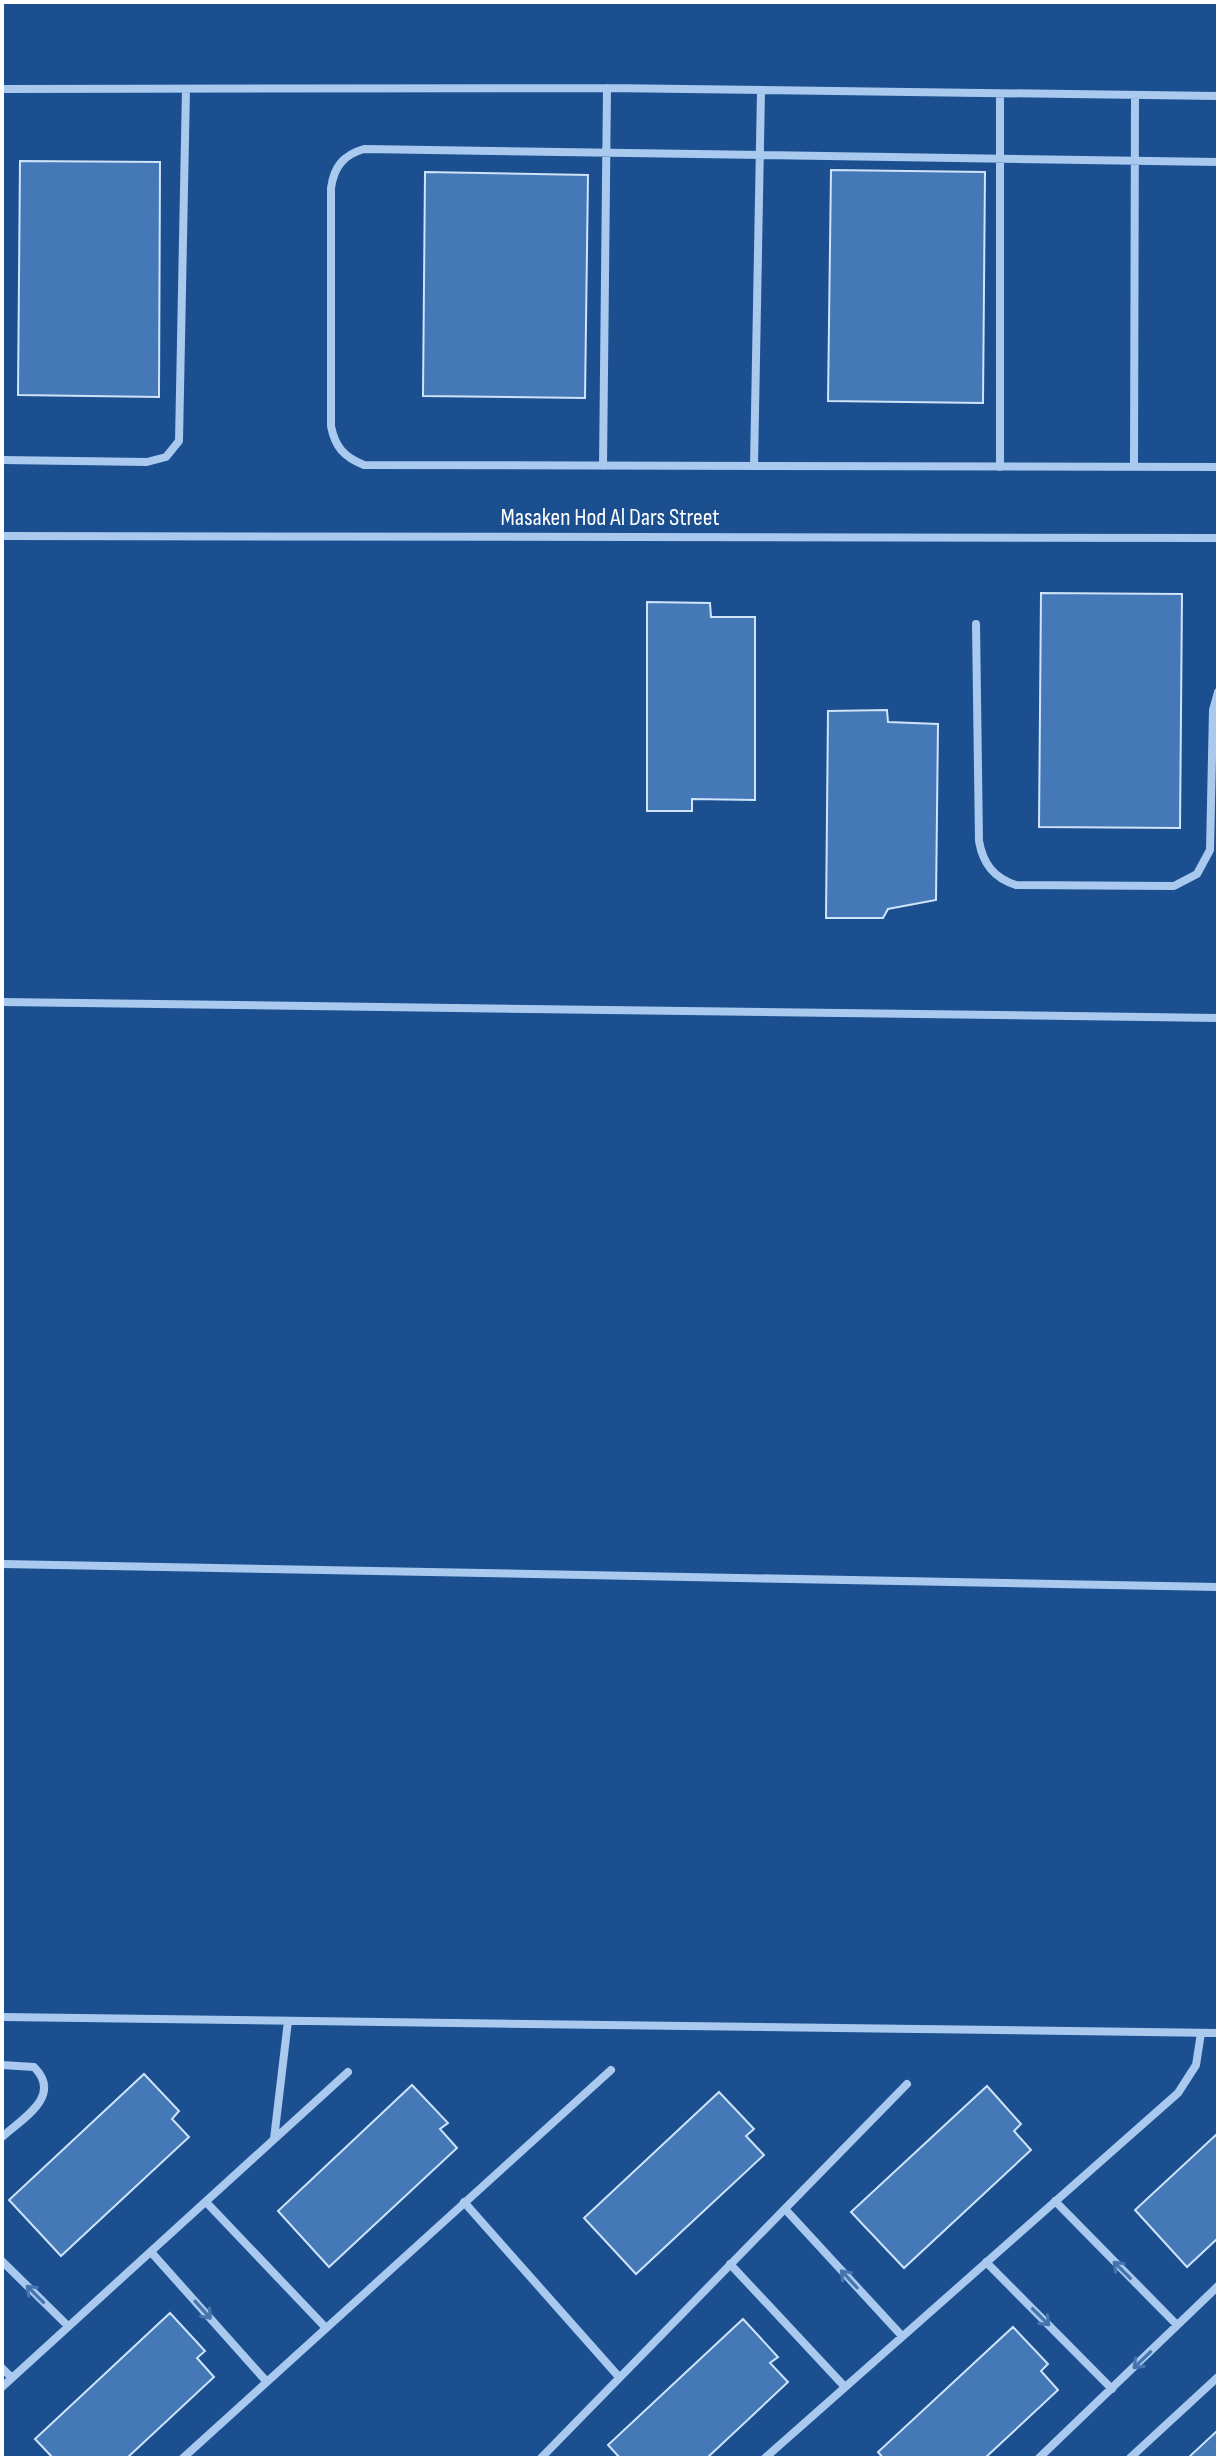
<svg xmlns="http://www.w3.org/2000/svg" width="1220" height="2460" font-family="'Sofia Sans Condensed',sans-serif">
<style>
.building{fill:#4478b7;stroke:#cfe3fa;stroke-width:2}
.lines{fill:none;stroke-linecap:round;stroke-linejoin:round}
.street{stroke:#a9c9ee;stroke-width:8}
.oneway{stroke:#4674ac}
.labels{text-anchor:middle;stroke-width:7;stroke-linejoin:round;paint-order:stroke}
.street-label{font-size:24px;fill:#fff;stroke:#1b4f8f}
</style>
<rect width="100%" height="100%" fill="#1b4f8f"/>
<!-- building -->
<path class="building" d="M 20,161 L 160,162 L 159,397 L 18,395 Z
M 831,170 L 985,172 L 983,403 L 828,401 Z
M 425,172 L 588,175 L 585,398 L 423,396 Z
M 1041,593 L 1182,594 L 1180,828 L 1039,827 Z
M 647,602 L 710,603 L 711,617 L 755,617 L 755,800 L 692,799 L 692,811 L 647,811 Z
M 887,710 L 888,722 L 938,724 L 936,900 L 888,909 L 883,918 L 826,918 L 828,711 Z
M 144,2074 L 179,2111 L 172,2119 L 189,2137 L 61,2256 L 9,2200 Z
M 412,2085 L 448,2123 L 440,2129 L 457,2148 L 329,2267 L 278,2211 Z
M 987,2086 L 1021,2124 L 1014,2131 L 1031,2150 L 904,2268 L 851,2212 Z
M 719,2092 L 754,2129 L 746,2136 L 764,2155 L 636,2274 L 584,2218 Z
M 1218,2133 L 1218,2238 L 1187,2267 L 1135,2210 Z
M 170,2313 L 205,2351 L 197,2358 L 214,2377 L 127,2458 L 53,2458 L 35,2439 Z
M 743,2319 L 778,2357 L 770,2363 L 788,2382 L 707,2458 L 620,2458 L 608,2445 Z
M 1013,2327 L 1048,2364 L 1041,2371 L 1058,2390 L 985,2458 L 883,2458 L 878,2452 Z
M 1218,2430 L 1218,2458 L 1193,2458 L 1190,2456 Z"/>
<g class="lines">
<!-- street -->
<path class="street" d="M 2,89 L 607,88 L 1218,96
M 1218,162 L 364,149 C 343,155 334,167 331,188 L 331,426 C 335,447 344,457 364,465 L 1218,467
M 2,460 L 147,462 L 166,457 L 179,441 L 186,89
M 603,466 L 607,88
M 754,466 L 761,91
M 1000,467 L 1000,94
M 1134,467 L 1135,95
M 2,536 L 1218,538
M 976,624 L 979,841 C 983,864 994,878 1016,885 L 1174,886 L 1197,874 L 1210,850 L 1213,710 L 1218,692
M 2,1002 L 1218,1018
M 2,1564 L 1218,1587
M 2,2017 L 1218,2033
M 2,2065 L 34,2067 C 63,2096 23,2118 2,2137
M 274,2139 L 288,2021
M 1055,2201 L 1177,2325
M 206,2202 L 326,2328
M 464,2202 L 619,2377
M 785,2209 L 902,2336
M 151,2252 L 267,2382
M 2,2261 L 68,2326
M 986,2262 L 1112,2389
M 730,2264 L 845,2387
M 2,2368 L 12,2378
M 2,2387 L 348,2072
M 183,2458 L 611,2070
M 541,2458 L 907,2084
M 765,2458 L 1178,2093 L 1196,2065 L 1201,2033
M 1039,2458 L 1218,2286
M 1130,2458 L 1218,2377"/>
</g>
<!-- one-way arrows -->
<defs><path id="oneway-shaft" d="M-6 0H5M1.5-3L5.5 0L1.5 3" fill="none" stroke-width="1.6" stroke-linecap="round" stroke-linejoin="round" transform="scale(2)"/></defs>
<g class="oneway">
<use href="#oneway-shaft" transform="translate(1122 2270) rotate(-135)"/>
<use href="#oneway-shaft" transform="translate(849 2279) rotate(-133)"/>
<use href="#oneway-shaft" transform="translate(35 2294) rotate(-135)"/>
<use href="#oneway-shaft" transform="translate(203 2310) rotate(48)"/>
<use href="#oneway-shaft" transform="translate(1041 2317) rotate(45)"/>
<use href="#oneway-shaft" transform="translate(1142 2360) rotate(136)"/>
</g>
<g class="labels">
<!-- street labels -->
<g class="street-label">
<text x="610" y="525">Masaken Hod Al Dars Street</text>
</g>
</g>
<!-- border -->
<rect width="1220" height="2460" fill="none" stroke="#ffffff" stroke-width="8"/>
</svg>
